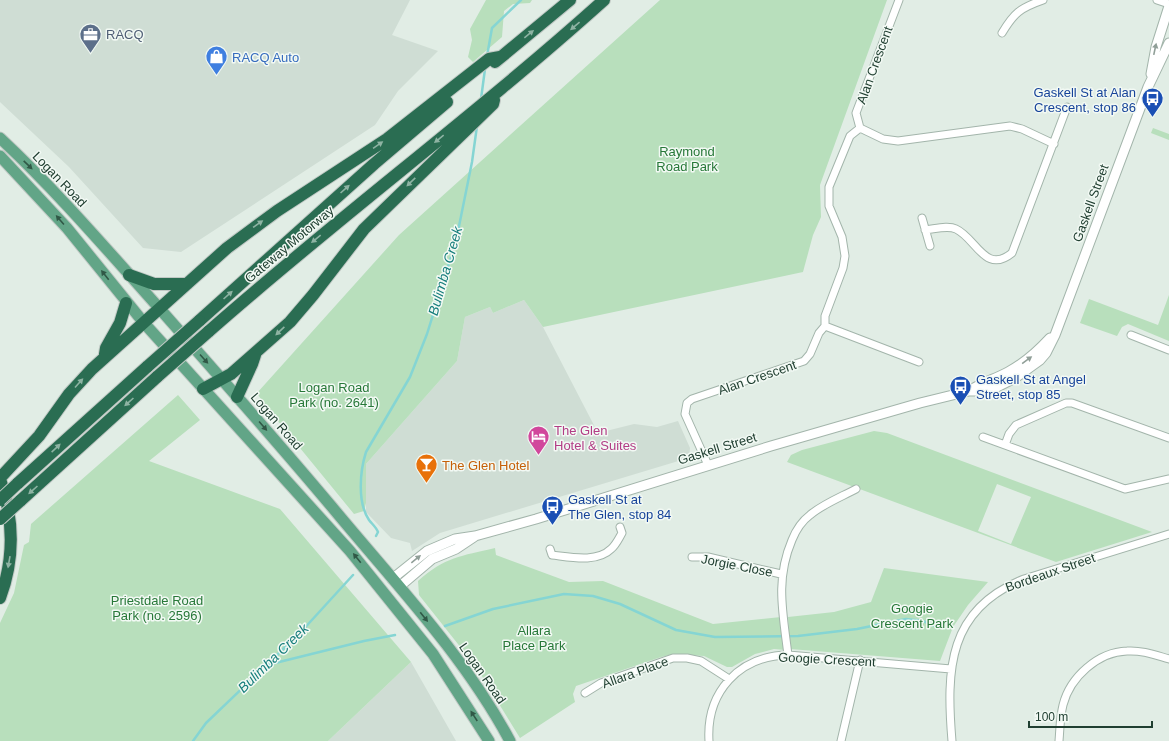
<svg xmlns="http://www.w3.org/2000/svg" width="1169" height="741" font-family="Helvetica,sans-serif">
<style>
.built{fill:#cfddd4}
.green{fill:#b8dfbc;fill-rule:evenodd}
.lines{fill:none;stroke-linecap:round;stroke-linejoin:round}
.stream{stroke:#85d5d3;stroke-width:2.5}
.minor-casing{stroke:#a3b5ab;stroke-width:9}
.tertiary-casing{stroke:#a3b5ab;stroke-width:11}
.primary-casing{stroke:#c1c9c5;stroke-width:13}
.motorway-casing{stroke:#c1c9c5;stroke-width:14}
.minor{stroke:#fff;stroke-width:7}
.tertiary{stroke:#fff;stroke-width:9}
.primary{stroke:#62a587;stroke-width:11}
.motorway{stroke:#2a6d52;stroke-width:12}
.motorway-bridge-casing{stroke:#c1c9c5;stroke-width:14;stroke-linecap:butt}
.motorway-bridge{stroke:#2a6d52;stroke-width:12}
.oneway{fill:#8eb3a3}
.oneway2{fill:#909f98}
.oneway3{fill:#305846}
.labels{text-anchor:middle;stroke-width:3;stroke-linejoin:round;paint-order:stroke}
.service-label{font-size:13px;fill:#4e5e75;stroke:#f2f9f4;text-anchor:start}
.shop-label{font-size:13px;fill:#366cbe;stroke:#f2f9f4;text-anchor:start}
.street-label{font-size:13px;fill:#203f31;stroke:#f2f9f4}
.transit-label{font-size:13px;fill:#164399;stroke:#f2f9f4;text-anchor:start}
.park-label{font-size:13px;fill:#277838;stroke:#f2f9f4}
.hotel-label{font-size:13px;fill:#b23c85;stroke:#f2f9f4;text-anchor:start}
.food-label{font-size:13px;fill:#c56008;stroke:#f2f9f4;text-anchor:start}
.water-label{font-size:14px;font-style:italic;fill:#167e7c;stroke:#f2f9f4}
</style>
<rect width="100%" height="100%" fill="#e1ede5"/>
<!-- built -->
<path class="built" d="M 0,0 L 410,0 L 392,35 L 438,51 L 398,91 L 375,125 L 181,252 L 143,248 L 69,167 L 0,102 Z
M 524,300 L 543,327 L 598,433 L 634,424 L 657,427 L 678,421 L 690,448 L 689,457 L 685,459 L 440,533 L 412,551 L 410,543 L 391,538 L 366,512 L 366,464 L 457,361 L 465,317 L 490,307 L 493,313 Z
M 411,662 L 456,741 L 328,741 Z"/>
<!-- green -->
<path class="green" d="M 486,0 L 532,0 L 530,3 L 513,4 L 504,11 L 502,37 L 473,62 L 468,57 L 472,40 L 470,29 Z
M 660,0 L 887,0 L 820,185 L 821,217 L 813,235 L 803,272 L 543,327 L 524,300 L 493,313 L 490,307 L 465,317 L 457,361 L 366,464 L 366,503 L 364,511 L 354,514 L 264,404 L 257,393 L 399,235 Z
M 1153,128 L 1169,134 L 1169,140 L 1151,133 Z
M 1169,295 L 1169,341 L 1128,324 L 1122,327 L 1117,336 L 1080,323 L 1089,299 L 1158,325 Z
M 178,395 L 200,420 L 149,461 L 280,509 L 411,662 L 328,741 L 0,741 L 0,623 L 14,593 L 24,545 L 29,542 L 31,524 Z
M 874,431 L 887,433 L 1152,532 L 1056,562 L 787,462 L 791,455 L 802,450 ZM 997,484 L 1031,497 L 1011,544 L 978,531 Z
M 495,548 L 496,555 L 569,582 L 603,581 L 713,624 L 781,617 L 785,650 L 774,649 L 755,654 L 732,667 L 727,667 L 704,656 L 673,654 L 661,657 L 576,686 L 573,694 L 575,702 L 520,738 L 477,668 L 419,595 L 418,581 C 445,557 461,556 495,548 Z
M 884,568 L 988,582 L 968,605 L 953,627 L 940,661 L 790,649 L 788,617 L 834,612 L 871,602 Z"/>
<g class="lines">
<!-- stream -->
<path class="stream" d="M 487,56 L 492,28 L 521,0
M 481,99 L 485,69
M 376,536 L 378,532 C 376,527 372,524 369,520 C 357,502 360,471 366,452 L 410,377 L 427,334 L 456,241 L 472,162 L 477,126
M 445,626 L 493,609 L 564,594 L 593,596 L 620,604 L 676,630 L 715,637 L 798,636 L 857,629 L 906,619 L 923,621 L 935,626
M 267,665 L 364,641 L 395,635
M 193,741 L 206,723 L 300,633 L 353,575"/>
<defs>
<path id="minor" d="M 1157,0 L 1169,4
M 1002,33 C 1014,13 1020,8 1043,0
M 860,128 L 883,139 L 898,141 L 1010,126 L 1022,129 L 1054,144
M 922,218 L 930,246
M 925,230 C 935,229 948,225 956,229 C 976,238 985,275 1012,253 L 1067,107
M 825,326 L 919,362
M 1131,335 L 1169,350
M 983,437 L 1125,489 L 1169,479
M 1005,445 L 1009,434 L 1016,425 L 1066,403 L 1072,403 L 1169,438
M 708,465 L 685,414 L 687,403 L 692,399 L 804,361 L 810,354 L 819,333 L 825,326 L 825,316 L 843,268 L 845,256 L 842,237 L 829,206 L 829,187 L 850,136 L 860,128 L 856,113 L 899,0
M 550,549 L 552,555 C 570,557 597,563 611,549 C 616,545 619,538 622,533 L 620,527
M 692,557 L 708,557 L 781,574
M 788,655 C 783,613 775,580 792,540 C 796,530 802,521 810,515 C 823,504 841,497 856,489
M 585,693 L 601,683 L 673,658 L 687,658 L 701,661 L 729,679
M 709,741 C 706,692 739,656 788,655 L 951,669
M 841,741 L 860,660
M 952,741 C 946,669 948,609 1024,579 L 1169,534
M 1059,741 C 1060,729 1060,717 1063,705 C 1070,677 1098,652 1127,651 C 1142,650 1155,655 1169,659"/>
<path id="tertiary" d="M 1151,74 L 1156,47 L 1169,6
M 969,391 C 981,383 995,379 1008,372 C 1025,363 1038,351 1050,338
M 392,579 L 427,551 L 455,539 L 475,536 L 536,519 L 771,446 L 920,403 L 969,391 L 982,391 L 997,387 L 1015,378 L 1040,360 L 1046,353 L 1055,335 L 1148,87 L 1169,43
M 399,587 L 432,559 L 456,549 L 474,537"/>
<path id="primary" d="M 0,138 C 57,191 108,251 160,309 C 218,375 276,440 332,507 C 394,582 464,655 510,741
M 0,156 L 67,228 L 144,323 L 350,551 L 433,654 L 489,741"/>
<path id="motorway" d="M 495,62 L 570,0
M 129,275 L 154,284 L 187,284
M 199,321 L 374,164 L 447,102
M 208,332 C 337,218 476,115 604,0
M 105,354 L 106,348 L 120,323 L 126,303
M 203,389 L 231,374 L 290,322 L 313,295 L 364,229 L 493,104 L 494,100
M 237,397 L 252,364 L 255,355
M 0,478 L 39,436 L 69,394 L 92,369 L 227,248 L 277,211 L 387,139 L 489,59 L 500,57
M 0,479 C 14,519 15,558 0,598
M 17,484 L 148,366
M 20,501 L 158,376"/>
</defs>
<!-- minor casing -->
<use href="#minor" class="minor-casing"/>
<!-- tertiary casing -->
<use href="#tertiary" class="tertiary-casing"/>
<!-- primary casing -->
<use href="#primary" class="primary-casing"/>
<!-- motorway casing -->
<use href="#motorway" class="motorway-casing"/>
<!-- minor -->
<use href="#minor" class="minor"/>
<!-- tertiary -->
<use href="#tertiary" class="tertiary"/>
<!-- primary -->
<use href="#primary" class="primary"/>
<!-- motorway -->
<use href="#motorway" class="motorway"/>
<defs>
<path id="motorway-bridge" d="M 148,366 L 199,321
M 158,376 L 208,332
M 0,500 L 17,484
M 0,519 L 20,501"/>
</defs>
<!-- motorway-bridge casing -->
<use href="#motorway-bridge" class="motorway-bridge-casing"/>
<!-- motorway-bridge -->
<use href="#motorway-bridge" class="motorway-bridge"/>
</g>
<!-- one-way arrows -->
<defs><path id="oneway-solid" d="M-6-.8H1V-3.2L6.5 0L1 3.2V.8H-6Z"/></defs>
<g class="oneway">
<use href="#oneway-solid" transform="translate(575 26) rotate(140)"/>
<use href="#oneway-solid" transform="translate(529 34) rotate(-39)"/>
<use href="#oneway-solid" transform="translate(439 139) rotate(141)"/>
<use href="#oneway-solid" transform="translate(378 145) rotate(-35)"/>
<use href="#oneway-solid" transform="translate(411 182) rotate(136)"/>
<use href="#oneway-solid" transform="translate(345 189) rotate(-42)"/>
<use href="#oneway-solid" transform="translate(258 224) rotate(-35)"/>
<use href="#oneway-solid" transform="translate(316 239) rotate(141)"/>
<use href="#oneway-solid" transform="translate(228 295) rotate(-42)"/>
<use href="#oneway-solid" transform="translate(280 331) rotate(137)"/>
<use href="#oneway-solid" transform="translate(79 383) rotate(-48)"/>
<use href="#oneway-solid" transform="translate(129 402) rotate(138)"/>
<use href="#oneway-solid" transform="translate(56 448) rotate(-43)"/>
<use href="#oneway-solid" transform="translate(33 490) rotate(138)"/>
<use href="#oneway-solid" transform="translate(9 562) rotate(100)"/>
</g>
<g class="oneway2">
<use href="#oneway-solid" transform="translate(1155 49) rotate(-78)"/>
<use href="#oneway-solid" transform="translate(1027 360) rotate(-36)"/>
<use href="#oneway-solid" transform="translate(416 559) rotate(-39)"/>
</g>
<g class="oneway3">
<use href="#oneway-solid" transform="translate(28 165) rotate(44)"/>
<use href="#oneway-solid" transform="translate(60 220) rotate(-131)"/>
<use href="#oneway-solid" transform="translate(105 275) rotate(-128)"/>
<use href="#oneway-solid" transform="translate(204 359) rotate(48)"/>
<use href="#oneway-solid" transform="translate(263 426) rotate(49)"/>
<use href="#oneway-solid" transform="translate(357 558) rotate(-129)"/>
<use href="#oneway-solid" transform="translate(424 617) rotate(51)"/>
<use href="#oneway-solid" transform="translate(474 716) rotate(-123)"/>
</g>
<!-- icons -->
<defs>
<symbol id="office-pin" viewBox="-11 -11 22 30"><path d="M0 17L-7.5 6A9.5 9.5 0 1 1 7.5 6Z" fill="#5c6f8a" stroke="#f2f9f4"/><path d="M-6-3h4V-5.5h4V-3h4V5H-6ZM-1-4.5V-3h2v-1.5ZM-6 0V1H6V0Z" fill="#fff"/></symbol>
<symbol id="shop-pin" viewBox="-11 -11 22 30"><path d="M0 17L-7.5 6A9.5 9.5 0 1 1 7.5 6Z" fill="#3f7fe0" stroke="#f2f9f4"/><path d="M-5-2.5h2.3a2.7 3.5 0 0 1 5.4 0H5L5.5 6h-11ZM-1.5-2.5h3a1.5 2.3 0 0 0-3 0Z" fill="#fff"/></symbol>
<symbol id="bus-pin" viewBox="-11 -11 22 30"><path d="M0 17L-7.5 6A9.5 9.5 0 1 1 7.5 6Z" fill="#1a4fb4" stroke="#f2f9f4"/><path d="M-5-6H5V4H4V6H2V4H-2V6H-4V4H-5ZM-3.5-4V0h7V-4ZM-3.5 1.2v1.5H-2V1.2ZM2 1.2v1.5H3.5V1.2Z" fill="#fff"/></symbol>
<symbol id="hotel-pin" viewBox="-11 -11 22 30"><path d="M0 17L-7.5 6A9.5 9.5 0 1 1 7.5 6Z" fill="#d1479c" stroke="#f2f9f4"/><path d="M-6-4.5h1.5V1H6V5H4.5V3h-9V5H-6ZM-4 0a1.8 1.8 0 1 1 3.6 0ZM.5 0V-2.5h3Q6-2.5 6 0Z" fill="#fff"/></symbol>
<symbol id="bar-pin" viewBox="-11 -11 22 30"><path d="M0 17L-7.5 6A9.5 9.5 0 1 1 7.5 6Z" fill="#e8710a" stroke="#f2f9f4"/><path d="M-6-5H6L.8 .8V4.5H3.5V6h-7V4.5H-.8V.8Z" fill="#fff"/></symbol>
</defs>
<g fill-rule="evenodd">
<use href="#office-pin" x="78" y="22" width="25" height="34"/>
<use href="#shop-pin" x="204" y="44" width="25" height="34"/>
<use href="#bus-pin" x="1140" y="86" width="25" height="34"/>
<use href="#bus-pin" x="948" y="374" width="25" height="34"/>
<use href="#hotel-pin" x="526" y="424" width="25" height="34"/>
<use href="#bar-pin" x="414" y="452" width="25" height="34"/>
<use href="#bus-pin" x="540" y="494" width="25" height="34"/>
</g>
<g class="labels">
<!-- service labels -->
<g class="service-label">
<text x="106" y="39">RACQ</text>
</g>
<!-- shop labels -->
<g class="shop-label">
<text x="232" y="62">RACQ Auto</text>
</g>
<!-- street labels -->
<g class="street-label">
<text transform="translate(874 65) rotate(-70)" y="5">Alan Crescent</text>
<text transform="translate(60 179) rotate(46)" y="5">Logan Road</text>
<text transform="translate(1090 203) rotate(-70)" y="5">Gaskell Street</text>
<text transform="translate(289 244) rotate(-40)" y="5">Gateway Motorway</text>
<text transform="translate(757 377) rotate(-19)" y="5">Alan Crescent</text>
<text transform="translate(277 421) rotate(49)" y="5">Logan Road</text>
<text transform="translate(717 448) rotate(-17)" y="5">Gaskell Street</text>
<text transform="translate(737 565) rotate(11)" y="5">Jorgie Close</text>
<text transform="translate(1050 572) rotate(-19)" y="5">Bordeaux Street</text>
<text transform="translate(827 659) rotate(3)" y="5">Googie Crescent</text>
<text transform="translate(635 672) rotate(-20)" y="5">Allara Place</text>
<text transform="translate(483 673) rotate(55)" y="5">Logan Road</text>
</g>
<!-- transit labels -->
<g class="transit-label">
<text x="1136" y="97" text-anchor="end">Gaskell St at Alan<tspan x="1136" dy="15">Crescent, stop 86</tspan></text>
<text x="976" y="384">Gaskell St at Angel<tspan x="976" dy="15">Street, stop 85</tspan></text>
<text x="568" y="504">Gaskell St at<tspan x="568" dy="15">The Glen, stop 84</tspan></text>
</g>
<!-- park labels -->
<g class="park-label">
<text x="687" y="156">Raymond<tspan x="687" dy="15">Road Park</tspan></text>
<text x="334" y="392">Logan Road<tspan x="334" dy="15">Park (no. 2641)</tspan></text>
<text x="157" y="605">Priestdale Road<tspan x="157" dy="15">Park (no. 2596)</tspan></text>
<text x="912" y="613">Googie<tspan x="912" dy="15">Crescent Park</tspan></text>
<text x="534" y="635">Allara<tspan x="534" dy="15">Place Park</tspan></text>
</g>
<!-- hotel labels -->
<g class="hotel-label">
<text x="554" y="435">The Glen<tspan x="554" dy="15">Hotel &amp; Suites</tspan></text>
</g>
<!-- food labels -->
<g class="food-label">
<text x="442" y="470">The Glen Hotel</text>
</g>
<!-- water labels -->
<g class="water-label">
<text transform="translate(445 271) rotate(-74)" y="5">Bulimba Creek</text>
<text transform="translate(273 658) rotate(-44)" y="5">Bulimba Creek</text>
</g>
</g>
<!-- scale -->
<path d="M1029 721v6h123v-6" fill="none" stroke="#203f31" stroke-width="2"/>
<text x="1035" y="721" font-size="12" fill="#203f31" stroke="#f2f9f4" stroke-width="3" paint-order="stroke">100 m</text>
</svg>
